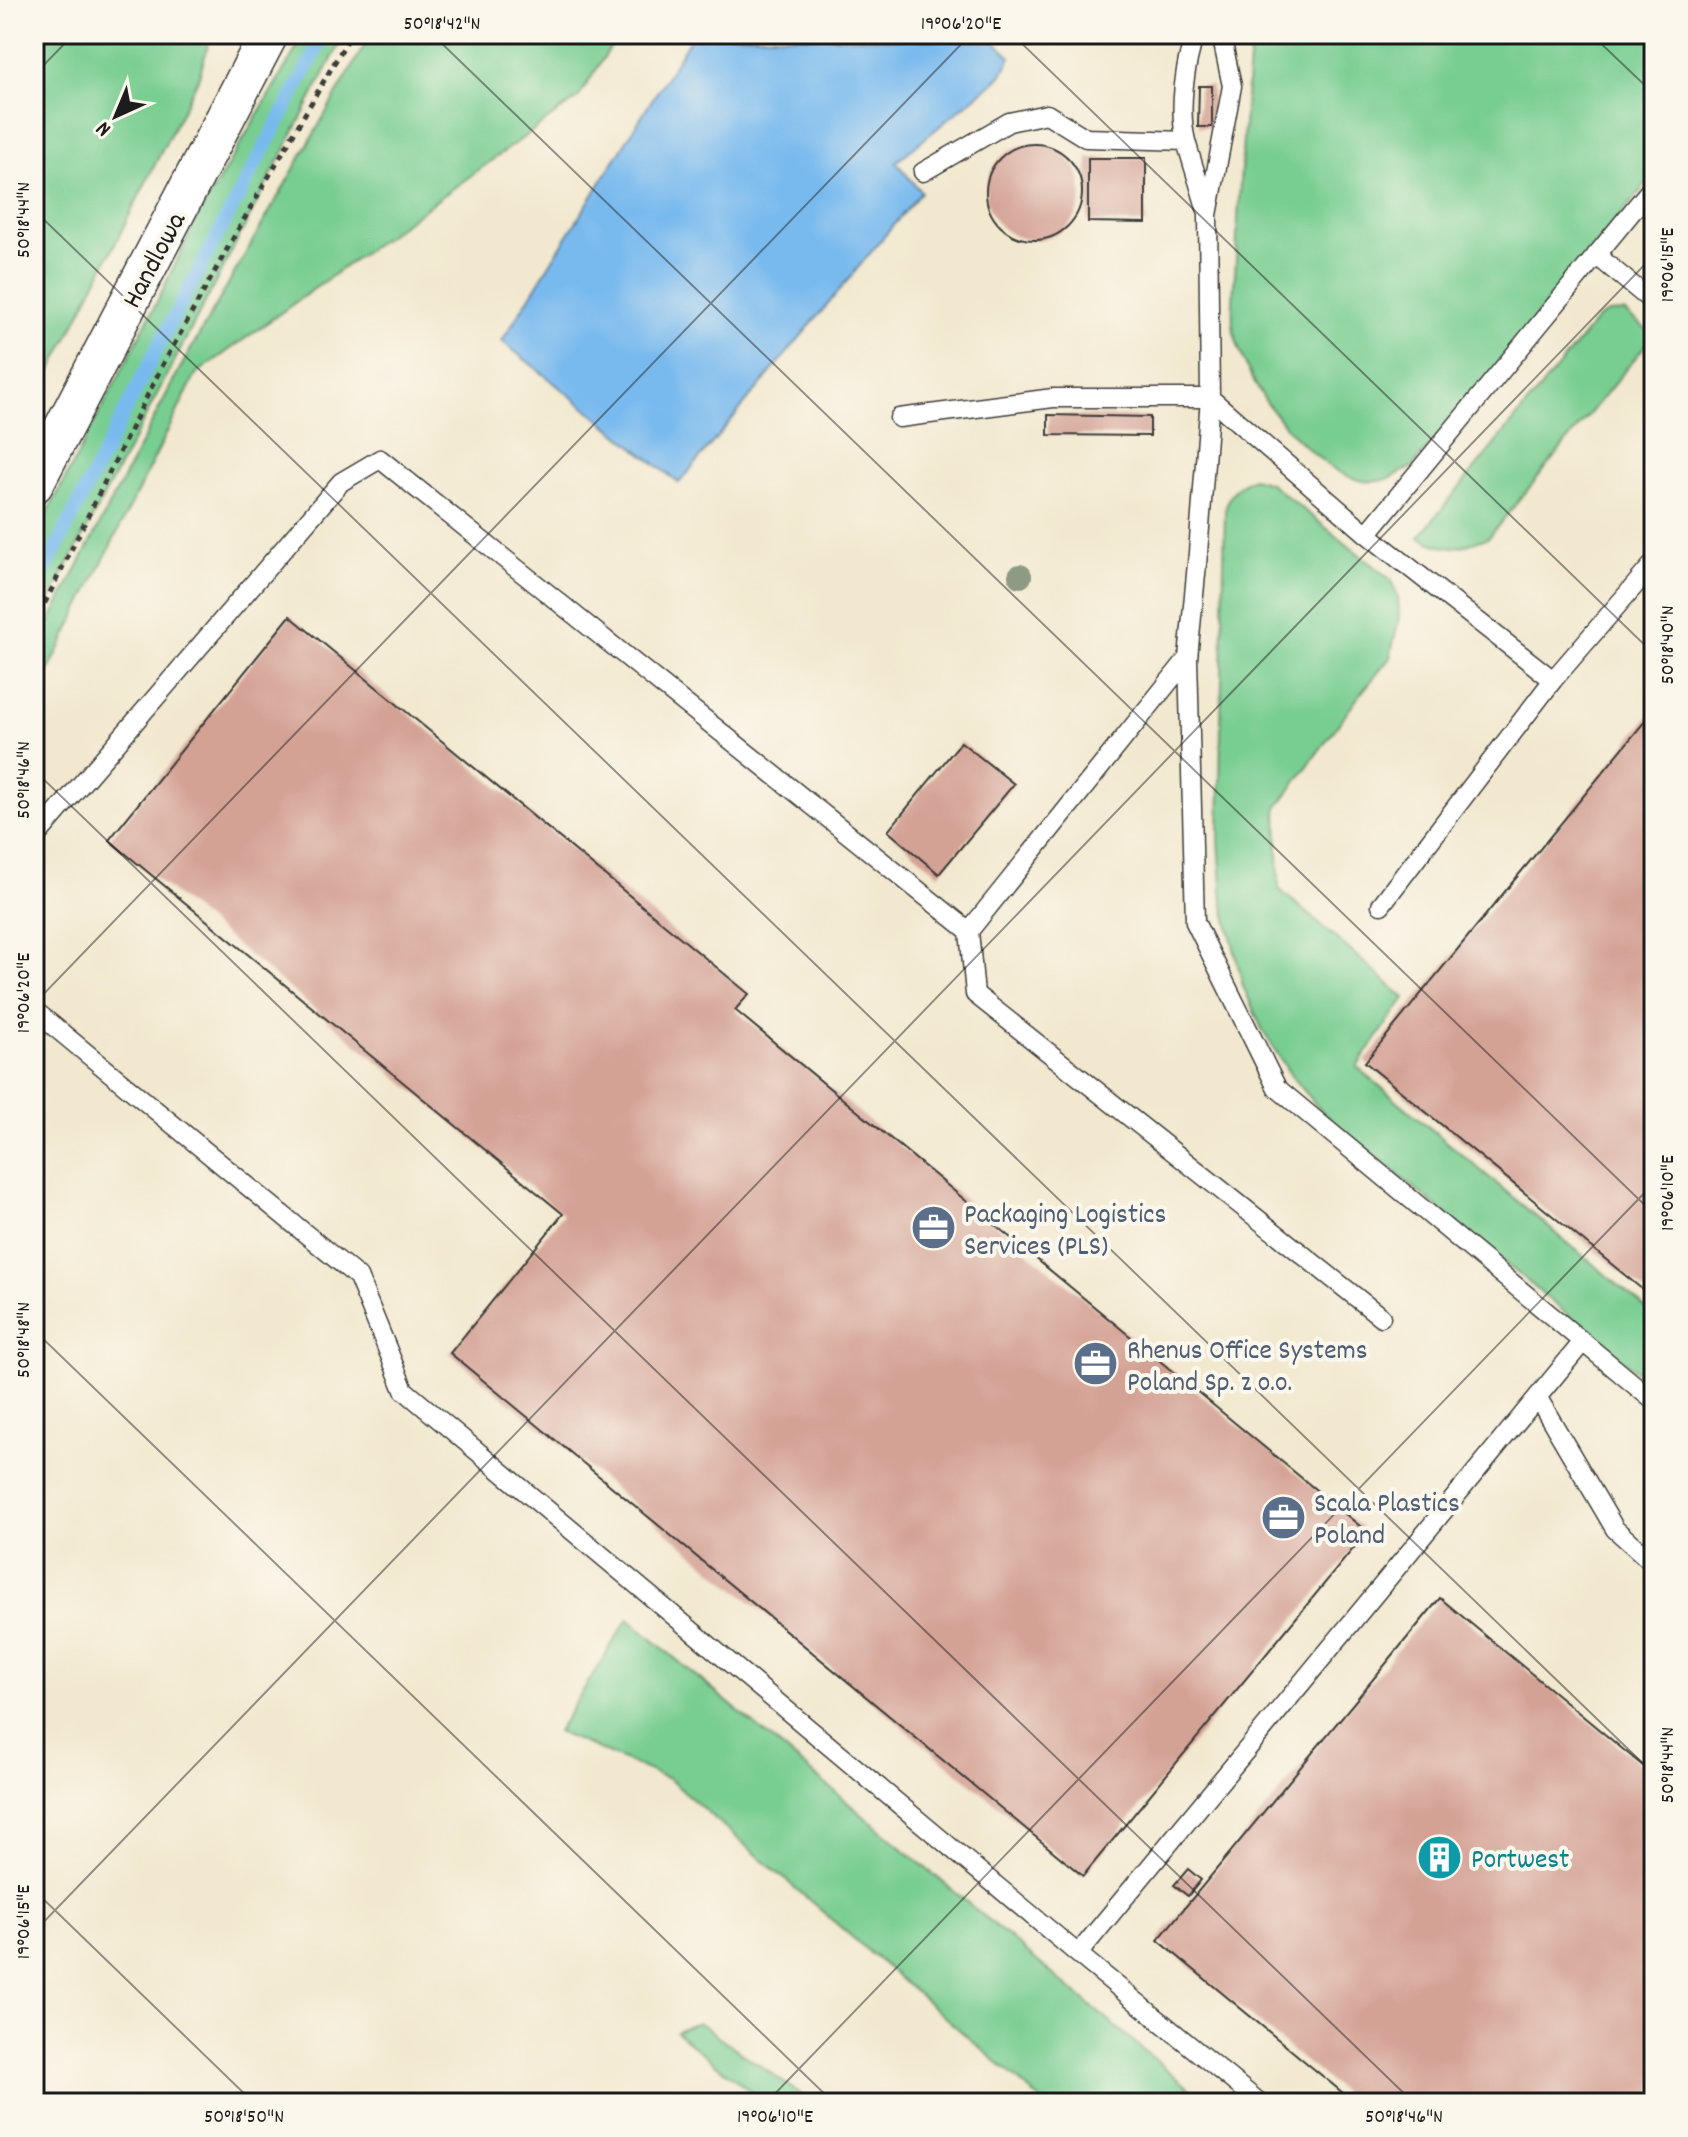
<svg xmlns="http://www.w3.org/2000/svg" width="1688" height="2137" font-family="Dekko,sans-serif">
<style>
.green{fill:#78cd91;stroke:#4a7456;stroke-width:2}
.water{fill:#79baee;stroke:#4a6b85;stroke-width:2}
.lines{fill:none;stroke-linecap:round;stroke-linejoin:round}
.stream{stroke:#79baee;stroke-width:14}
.building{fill:#d4a295}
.service-casing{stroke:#3c3b37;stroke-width:21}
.minor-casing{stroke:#3c3b37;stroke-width:41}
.path{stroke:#3c3b37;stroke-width:5;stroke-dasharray:6 6;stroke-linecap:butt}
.service{stroke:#fff;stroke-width:18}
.minor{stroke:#fff;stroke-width:38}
.tree{fill:#8e9a83}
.ticks{fill:none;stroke:#1c1c1c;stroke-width:2;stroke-opacity:0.45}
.labels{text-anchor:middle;stroke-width:8;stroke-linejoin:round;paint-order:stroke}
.street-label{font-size:28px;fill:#1c1c1c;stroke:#fbf7ec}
.service-label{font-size:28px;fill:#4e5e75;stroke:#fbf7ec;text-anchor:start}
.culture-label{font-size:28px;fill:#0d838f;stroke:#fbf7ec;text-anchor:start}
.neatline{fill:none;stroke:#1c1c1c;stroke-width:3}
.ticks-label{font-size:20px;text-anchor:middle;fill:#1c1c1c}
</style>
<rect width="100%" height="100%" fill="#fbf7ec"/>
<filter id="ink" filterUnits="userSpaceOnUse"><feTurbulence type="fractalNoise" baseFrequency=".0125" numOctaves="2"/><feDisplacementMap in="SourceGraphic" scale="16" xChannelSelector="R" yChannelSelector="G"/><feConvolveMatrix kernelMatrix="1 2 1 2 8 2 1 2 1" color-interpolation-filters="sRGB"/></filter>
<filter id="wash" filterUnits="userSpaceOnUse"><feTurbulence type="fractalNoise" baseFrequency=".006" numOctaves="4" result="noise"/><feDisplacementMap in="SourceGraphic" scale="32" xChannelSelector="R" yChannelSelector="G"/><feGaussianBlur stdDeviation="1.8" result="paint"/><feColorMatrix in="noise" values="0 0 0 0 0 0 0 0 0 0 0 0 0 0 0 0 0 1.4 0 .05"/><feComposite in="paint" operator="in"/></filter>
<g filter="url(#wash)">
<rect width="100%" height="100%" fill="#f2e8cf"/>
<!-- green -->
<path class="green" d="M 34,34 L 211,34 L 199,77 L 42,389 L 34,392 Z
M 305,34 L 345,34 L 34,630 L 34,539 L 157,302 L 198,216 Z
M 371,34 L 619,34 L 578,98 L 196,374 L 34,700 L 34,652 L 178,372 Z
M 1251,34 L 1642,34 L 1654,43 L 1654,175 L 1412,467 C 1403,471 1394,477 1384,480 C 1358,487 1331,469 1313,453 C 1275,421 1247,380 1234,332 C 1230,315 1235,279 1236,259 C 1239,184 1245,109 1251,34 Z
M 1624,312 L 1654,335 L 1489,537 C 1459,548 1449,553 1419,537 L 1597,319 L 1608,313 Z
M 1253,478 L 1270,483 L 1390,579 L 1398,596 L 1399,618 L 1390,658 L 1362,692 L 1277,808 L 1279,889 L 1405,998 L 1357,1067 L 1654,1315 L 1654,1386 L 1322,1112 L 1290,1074 L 1262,1029 L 1243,986 L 1223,902 L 1219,839 L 1225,510 C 1230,492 1236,486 1253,478 Z
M 628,1619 L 1207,2103 L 1044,2103 L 669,1779 L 557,1732 Z
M 698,2022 L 813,2103 L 765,2103 L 676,2032 Z"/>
<!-- water -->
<path class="water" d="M 693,34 L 994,41 L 1011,57 L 1001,76 L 896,162 L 921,192 L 679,483 L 502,341 Z"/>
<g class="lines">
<!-- stream -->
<path class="stream" d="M 34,592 L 151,360 L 325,34"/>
</g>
<g id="blocks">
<!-- building -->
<path class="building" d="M 1199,86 L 1212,86 L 1212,127 L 1198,127 Z
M986 192a48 48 0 1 1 96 0a48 48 0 1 1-96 0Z
M 1088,158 L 1146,158 L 1146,223 L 1088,222 Z
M 1048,415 L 1150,417 L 1150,436 L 1048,435 Z
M 290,616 L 749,994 L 735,1010 L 1367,1532 L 1083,1876 L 450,1353 L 563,1214 L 109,840 Z
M 1654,710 L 1654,1299 L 1365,1062 Z
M 961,742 L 1014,784 L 939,874 L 888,831 Z
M 1440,1598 L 1654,1775 L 1654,2103 L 1355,2103 L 1158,1940 Z
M 1188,1869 L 1201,1880 L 1188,1896 L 1174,1885 Z"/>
</g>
</g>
<g filter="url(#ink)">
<use href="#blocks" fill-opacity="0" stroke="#3c3b37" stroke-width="2"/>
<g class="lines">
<defs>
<path id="service" d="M 1195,34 C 1185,64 1178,109 1186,141 C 1192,163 1200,186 1206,208
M 1221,34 L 1232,86 L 1208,215 L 1210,398 L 1198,553 L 1188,658 L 1195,922 L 1277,1088 L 1654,1401
M 923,172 L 1009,122 L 1047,114 L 1086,138 L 1186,141
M 1596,255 L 1654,303
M 899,418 L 1053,398 L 1210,398 L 1367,534 L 1654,185
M 1367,534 L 1553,680 L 1381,905
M 1553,680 L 1654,563
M 34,839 L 341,482 L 380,459 L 969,931 L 1188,658
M 969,931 L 975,994 L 1381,1317
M 34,1010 L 358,1277 L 404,1390 L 1078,1954 L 1260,2103
M 1538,1398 L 1615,1529 L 1654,1564
M 1078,1954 L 1582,1343"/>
<path id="minor" d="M 34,484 L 269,34"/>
</defs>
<!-- service casing -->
<use href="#service" class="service-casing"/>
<!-- minor casing -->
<use href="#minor" class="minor-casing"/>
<!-- path -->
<path class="path" d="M 34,625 L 160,370 L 235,235 L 351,34"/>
<!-- service -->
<use href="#service" class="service"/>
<!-- minor -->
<use href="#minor" class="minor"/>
</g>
<!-- trees -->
<circle class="tree" cx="1020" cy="576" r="12"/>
</g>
<!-- ticks -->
<path class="ticks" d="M 432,34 L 1654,1214M 1012,34 L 1654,654M 1591,34 L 1654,94M 34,75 L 74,34M 34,210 L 1654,1774M 34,770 L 1414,2103M 34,1004 L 971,34M 34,1330 L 834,2103M 34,1890 L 254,2103M 34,1932 L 1654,255M 766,2103 L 1654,1183"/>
<!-- icons -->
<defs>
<symbol id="office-disc" viewBox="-11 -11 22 22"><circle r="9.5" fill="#5c6f8a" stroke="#fbf7ec"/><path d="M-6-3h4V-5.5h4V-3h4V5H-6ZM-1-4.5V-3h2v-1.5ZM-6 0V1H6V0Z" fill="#fff"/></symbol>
<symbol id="building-disc" viewBox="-11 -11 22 22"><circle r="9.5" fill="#0f9aa8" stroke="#fbf7ec"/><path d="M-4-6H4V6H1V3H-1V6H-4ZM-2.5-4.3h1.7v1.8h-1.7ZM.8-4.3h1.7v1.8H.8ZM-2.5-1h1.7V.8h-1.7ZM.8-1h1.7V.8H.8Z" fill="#fff"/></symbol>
</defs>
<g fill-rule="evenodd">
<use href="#office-disc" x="908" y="1202" width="51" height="51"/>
<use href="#office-disc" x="1070" y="1338" width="51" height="51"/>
<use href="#office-disc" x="1258" y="1492" width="51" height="51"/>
<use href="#building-disc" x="1414" y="1832" width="51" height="51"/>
</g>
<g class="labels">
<!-- street labels -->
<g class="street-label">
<text transform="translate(152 259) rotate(-62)" y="10">Handlowa</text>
</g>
<!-- service labels -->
<g class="service-label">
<text x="964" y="1222">Packaging Logistics<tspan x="964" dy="32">Services (PLS)</tspan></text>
<text x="1127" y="1358">Rhenus Office Systems<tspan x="1127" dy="32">Poland Sp. z o.o.</tspan></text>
<text x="1314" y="1511">Scala Plastics<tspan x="1314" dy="32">Poland</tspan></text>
</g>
<!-- culture labels -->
<g class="culture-label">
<text x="1471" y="1867">Portwest</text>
</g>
</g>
<!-- margin -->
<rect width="1688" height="2137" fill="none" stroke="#fbf7ec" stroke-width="88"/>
<!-- north arrow -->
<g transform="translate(116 116) rotate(224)" stroke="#fbf7ec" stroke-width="6" paint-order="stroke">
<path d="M0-6L14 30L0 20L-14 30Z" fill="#1c1c1c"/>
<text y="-12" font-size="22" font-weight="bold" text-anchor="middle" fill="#1c1c1c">N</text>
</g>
<rect x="44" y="44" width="1600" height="2049" class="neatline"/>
<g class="ticks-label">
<text x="442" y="29">50°18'42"N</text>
<text x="961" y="29">19°06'20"E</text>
<text transform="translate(22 220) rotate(-90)" y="7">50°18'44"N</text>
<text transform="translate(1666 265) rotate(-90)" y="7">19°06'15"E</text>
<text transform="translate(1666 645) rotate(-90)" y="7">50°18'40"N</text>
<text transform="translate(22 780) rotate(-90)" y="7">50°18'46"N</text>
<text transform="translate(22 993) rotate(-90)" y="7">19°06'20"E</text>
<text transform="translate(1666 1193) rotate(-90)" y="7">19°06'10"E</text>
<text transform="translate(22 1340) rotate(-90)" y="7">50°18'48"N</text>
<text transform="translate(1666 1765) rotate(-90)" y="7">50°18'44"N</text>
<text transform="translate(22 1922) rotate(-90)" y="7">19°06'15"E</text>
<text x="244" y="2122">50°18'50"N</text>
<text x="775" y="2122">19°06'10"E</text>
<text x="1404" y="2122">50°18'46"N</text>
</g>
</svg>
